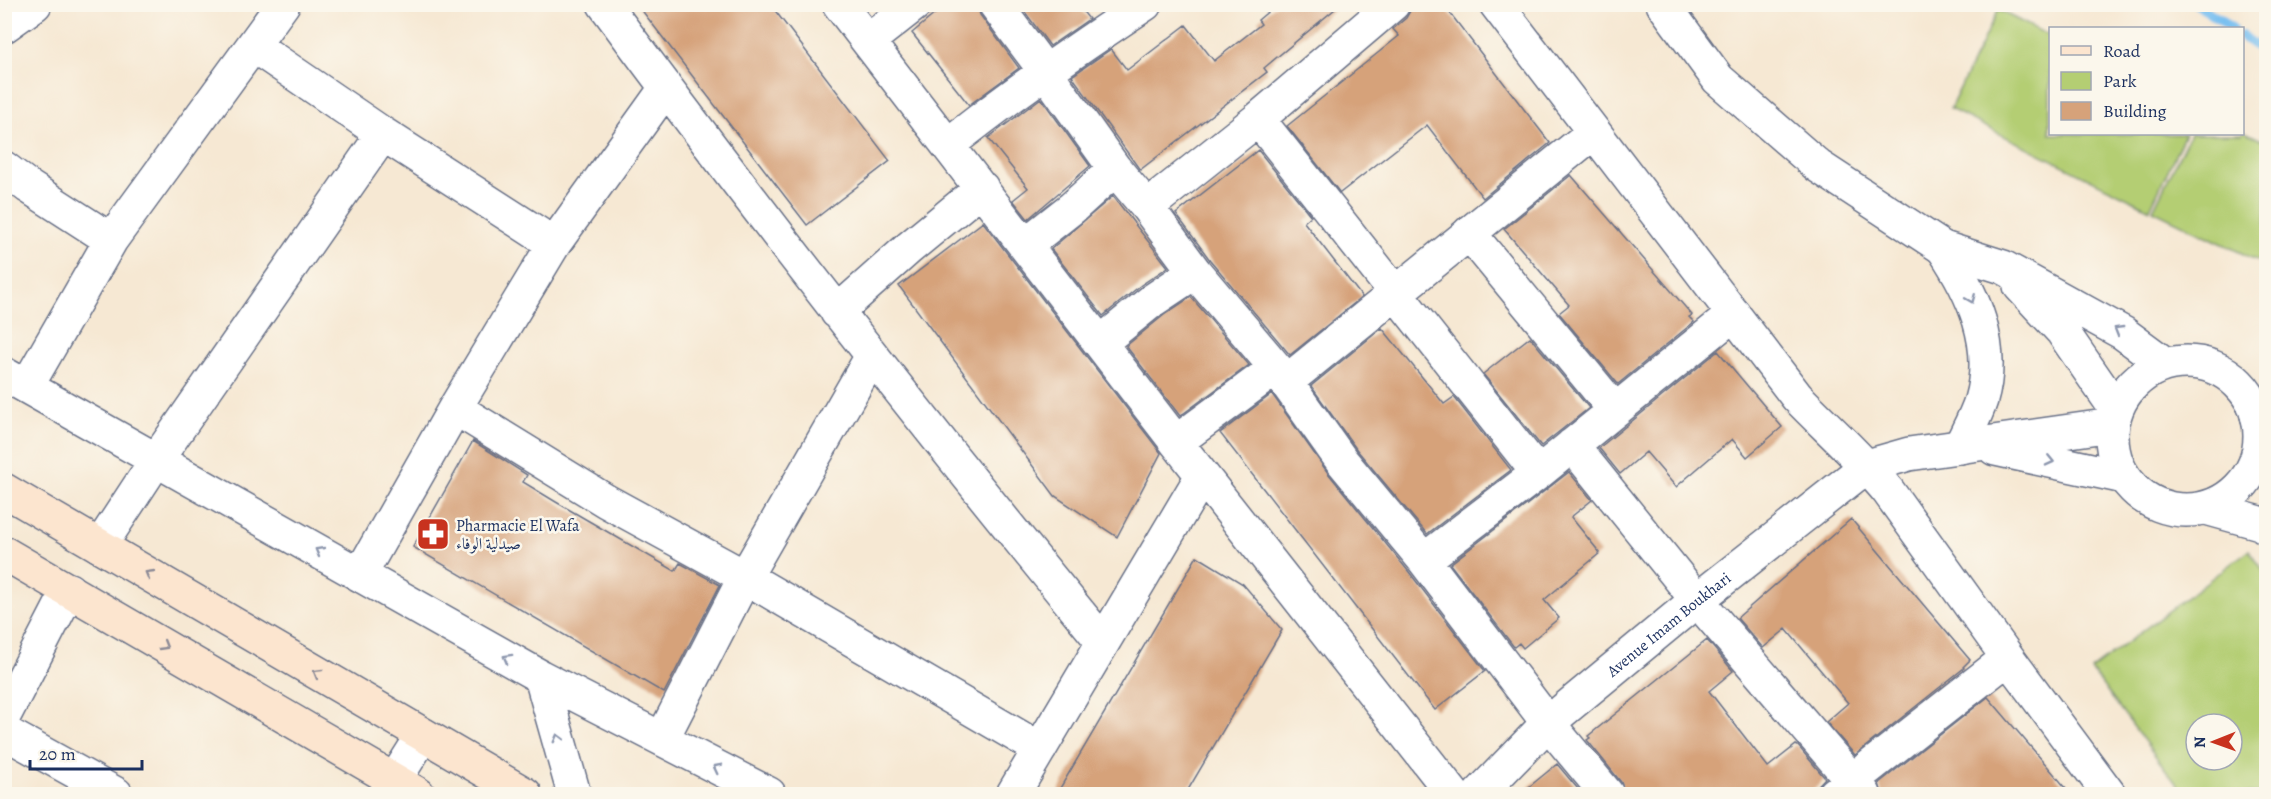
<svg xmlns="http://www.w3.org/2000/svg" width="2271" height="799" font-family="Alegreya,Amiri,serif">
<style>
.green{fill:#b4ce73;stroke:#687e68;stroke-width:1.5;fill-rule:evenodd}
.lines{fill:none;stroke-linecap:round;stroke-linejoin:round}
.stream{stroke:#78bff0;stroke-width:10}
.building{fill:#d6a27a}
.minor-casing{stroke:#687087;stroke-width:36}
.tertiary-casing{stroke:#687087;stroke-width:36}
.secondary-casing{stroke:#687087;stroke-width:36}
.minor{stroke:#fff;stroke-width:33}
.tertiary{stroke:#fff;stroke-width:33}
.secondary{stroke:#fce5cf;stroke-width:33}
.oneway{stroke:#8d97ae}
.oneway2{stroke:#8c8a96}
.labels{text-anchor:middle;stroke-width:5;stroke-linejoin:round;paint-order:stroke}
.poi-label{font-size:16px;fill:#1b2f5e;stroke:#fbf7ec;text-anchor:start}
.street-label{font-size:16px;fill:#1b2f5e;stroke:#fbf7ec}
</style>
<rect width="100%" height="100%" fill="#fbf7ec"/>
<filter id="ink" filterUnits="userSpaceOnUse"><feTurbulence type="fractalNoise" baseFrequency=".0167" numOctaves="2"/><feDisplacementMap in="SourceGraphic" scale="12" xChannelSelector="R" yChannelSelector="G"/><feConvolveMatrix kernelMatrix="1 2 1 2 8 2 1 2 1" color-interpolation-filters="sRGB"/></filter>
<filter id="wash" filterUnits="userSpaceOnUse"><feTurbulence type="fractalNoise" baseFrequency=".008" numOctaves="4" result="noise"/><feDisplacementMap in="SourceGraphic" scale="24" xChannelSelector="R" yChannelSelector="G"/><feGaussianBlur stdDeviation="1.35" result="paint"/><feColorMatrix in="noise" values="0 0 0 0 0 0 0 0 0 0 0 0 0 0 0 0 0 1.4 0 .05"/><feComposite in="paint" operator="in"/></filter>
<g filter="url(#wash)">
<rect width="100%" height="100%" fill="#f6e8d3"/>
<!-- green -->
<path class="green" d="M 1998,10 L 2050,36 L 2050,134 L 2185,134 L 2150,209 L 1950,109 Z
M 2243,131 L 2266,142 L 2266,265 L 2153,210 L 2190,134 L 2242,134 Z
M 2249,550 L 2266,574 L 2266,794 L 2184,794 L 2091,670 ZM 2196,724 L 2232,724 L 2232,760 L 2196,760 Z"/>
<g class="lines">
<!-- stream -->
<path class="stream" d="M 2197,4 L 2232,28
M 2242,36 L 2266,53"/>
</g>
<g id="blocks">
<!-- building -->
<path class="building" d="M 637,4 L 770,4 L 890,161 L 807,225 Z
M 947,4 L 977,4 L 980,15 L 1019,68 L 969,105 L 912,33 Z
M 1019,4 L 1077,4 L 1089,19 L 1050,46 Z
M 1277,4 L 1341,4 L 1264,68 L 1267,72 L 1140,170 L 1072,76 L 1111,49 L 1127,70 L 1186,25 L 1214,61 L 1261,24 L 1258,20 Z
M 1411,4 L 1443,4 L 1550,143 L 1483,198 L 1427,125 L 1340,193 L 1287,126 L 1399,36 L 1393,29 L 1406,18 L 1410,11 Z
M 1041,98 L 1090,166 L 1028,219 L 1013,200 L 1028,188 L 988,138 Z
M 1258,150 L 1311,216 L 1304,222 L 1362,297 L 1290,355 L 1210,260 L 1176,214 Z
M 1571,175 L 1692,315 L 1689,317 L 1694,322 L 1618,384 L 1559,313 L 1569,305 L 1504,229 Z
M 1113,196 L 1168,267 L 1141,285 L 1103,316 L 1051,249 Z
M 983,222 L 1161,453 L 1117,537 L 1055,496 L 899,286 Z
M 1191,297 L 1249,365 L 1180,416 L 1126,346 L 1164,315 Z
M 1382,328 L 1444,404 L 1454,397 L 1511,470 L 1427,534 L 1357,450 L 1311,386 Z
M 1530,337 L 1589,408 L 1541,446 L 1483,374 Z
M 1718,351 L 1782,427 L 1747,457 L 1732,439 L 1676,487 L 1646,452 L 1620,474 L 1599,448 Z
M 1272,394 L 1328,473 L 1409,572 L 1485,671 L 1435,710 L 1220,433 Z
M 473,441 L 527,475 L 523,482 L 556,502 L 675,571 L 680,563 L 720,585 L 664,693 L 413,547 Z
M 1569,472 L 1592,500 L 1571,517 L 1600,553 L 1544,600 L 1559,618 L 1523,648 L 1519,643 L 1514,647 L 1450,564 Z
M 1851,519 L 1970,660 L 1963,667 L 1964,668 L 1855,755 L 1826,722 L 1848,703 L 1786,629 L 1763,648 L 1737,618 Z
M 1197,556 L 1243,584 L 1282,630 L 1185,795 L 1056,795 Z
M 1707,640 L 1733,671 L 1709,691 L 1768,767 L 1796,745 L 1798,746 L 1825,778 L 1809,795 L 1625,795 L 1621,782 L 1587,740 L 1590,738 L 1588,736 Z
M 1988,697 L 2072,795 L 1882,795 L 1879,783 Z
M 1557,764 L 1583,795 L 1519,795 Z"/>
</g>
</g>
<g filter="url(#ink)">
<use href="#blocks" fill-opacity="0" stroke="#687087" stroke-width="1.5"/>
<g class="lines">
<defs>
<path id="minor" d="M 604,4 C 764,221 931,433 1102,641
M 839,4 L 1176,442 L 1453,794
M 995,4 L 1045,71 L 1115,169 L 1147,207 L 1195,272 L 1276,368 L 1342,461 L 1424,560 L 1548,723 L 1607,794
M 1496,4 L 1797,397 C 1827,428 1860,457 1888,491 L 2008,658 L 2109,794
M 1663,4 L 1718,79 L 1818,166 L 1943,248 L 2003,267 L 2123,333 L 2165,364
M 4,26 L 35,4
M 868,41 L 915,4
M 254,46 L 383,134 L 554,244
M 1258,119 L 1538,473
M 948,145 C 1011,94 1077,49 1145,4
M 4,168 L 29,187 L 111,240
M 1147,207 L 1258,119 L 1393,4
M 1469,233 L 1615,410
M 1025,245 L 1072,208 L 1115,169
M 2020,286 L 2062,331 L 2116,409
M 837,312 L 909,248 L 982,188
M 1100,343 L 1153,300 L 1195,272
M 4,374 L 541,677 L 769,794
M 1286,382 L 1594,132
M 27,386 L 111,240 L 283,4
M 455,408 L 606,501 L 745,577 L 1040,749
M 2257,415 L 2266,426
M 1176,442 L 1276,368
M 1572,445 L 1697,600 L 1864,794
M 2206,508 L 2260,523 L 2266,527
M 100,546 L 157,459 L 383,134
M 1424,560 L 1538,473 L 1734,314
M 360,575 L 455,408 L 554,244 L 666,88
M 541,677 L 574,794
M 4,716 L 69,590
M 4,732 L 116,794
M 662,739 L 745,577 L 872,356
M 386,794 L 423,735
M 1013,794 L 1202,476
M 1835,794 L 2008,658"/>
<g id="tertiary">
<path d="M 1943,248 C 1973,293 1997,345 1981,400 C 1976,416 1967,432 1960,447"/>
<circle cx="2186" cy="436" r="74"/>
<path d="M 1995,449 L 2124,477"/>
<path id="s1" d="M 1479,794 L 1548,723 L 1697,600 L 1867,466 L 1909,454 L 2112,425"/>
</g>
<path id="secondary" d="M 4,490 L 525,794
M 4,553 L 418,794"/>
</defs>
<!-- minor casing -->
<use href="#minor" class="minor-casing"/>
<!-- tertiary casing -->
<use href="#tertiary" class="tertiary-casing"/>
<!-- secondary casing -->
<use href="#secondary" class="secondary-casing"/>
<!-- minor -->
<use href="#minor" class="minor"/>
<!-- tertiary -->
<use href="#tertiary" class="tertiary"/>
<!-- secondary -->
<use href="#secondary" class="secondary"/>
</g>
<!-- one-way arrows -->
<defs><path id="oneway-chevron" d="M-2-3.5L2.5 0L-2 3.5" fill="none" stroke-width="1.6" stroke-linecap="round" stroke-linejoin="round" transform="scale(1.5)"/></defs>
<g class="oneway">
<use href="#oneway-chevron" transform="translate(1971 299) rotate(68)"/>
<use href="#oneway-chevron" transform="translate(2118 330) rotate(-149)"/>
<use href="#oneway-chevron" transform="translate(2050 461) rotate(13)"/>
<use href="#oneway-chevron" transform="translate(319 551) rotate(-150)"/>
<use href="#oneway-chevron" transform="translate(507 658) rotate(-151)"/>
<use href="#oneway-chevron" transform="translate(558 738) rotate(-105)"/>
<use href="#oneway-chevron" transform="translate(717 768) rotate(-153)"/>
</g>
<g class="oneway2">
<use href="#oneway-chevron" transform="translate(149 574) rotate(-150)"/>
<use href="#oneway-chevron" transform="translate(164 646) rotate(31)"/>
<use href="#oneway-chevron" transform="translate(317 673) rotate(-150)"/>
</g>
</g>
<!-- icons -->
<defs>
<symbol id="pharmacy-square" viewBox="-11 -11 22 22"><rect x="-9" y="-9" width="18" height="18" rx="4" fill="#c8321e" stroke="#fbf7ec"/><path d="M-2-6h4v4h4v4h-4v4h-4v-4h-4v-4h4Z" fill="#fff"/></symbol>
</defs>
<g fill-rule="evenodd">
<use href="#pharmacy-square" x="414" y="515" width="38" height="38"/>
</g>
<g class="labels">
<!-- poi labels -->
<g class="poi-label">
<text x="456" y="531">Pharmacie El Wafa<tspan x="456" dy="18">صيدلية الوفاء</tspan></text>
</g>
<!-- street labels -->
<g class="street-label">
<text dy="6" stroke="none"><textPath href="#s1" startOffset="255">Avenue Imam Boukhari</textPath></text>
</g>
</g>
<!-- margin -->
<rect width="2271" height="799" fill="none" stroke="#fbf7ec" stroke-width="24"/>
<!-- legend -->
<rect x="2049" y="27" width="195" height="108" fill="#fbf7ec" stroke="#a1a7b3" stroke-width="1.5"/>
<rect x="2061" y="46" width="30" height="9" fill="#fce5cf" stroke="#a1a7b3" stroke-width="1.5"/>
<text x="2103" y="57" font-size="18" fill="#1b2f5e">Road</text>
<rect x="2061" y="72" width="30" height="18" fill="#b4ce73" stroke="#a1a7b3" stroke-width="1.5"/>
<text x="2103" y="87" font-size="18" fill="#1b2f5e">Park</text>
<rect x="2061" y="102" width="30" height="18" fill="#d6a27a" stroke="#a1a7b3" stroke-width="1.5"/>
<text x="2103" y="117" font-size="18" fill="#1b2f5e">Building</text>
<!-- north arrow -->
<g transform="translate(2214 742) rotate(269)"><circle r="28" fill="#fbf7ec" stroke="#a1a7b3" stroke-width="1.5"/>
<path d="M0-4.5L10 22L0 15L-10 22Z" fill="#c8321e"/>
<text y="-9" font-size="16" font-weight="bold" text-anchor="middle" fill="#1b2f5e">N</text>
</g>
<!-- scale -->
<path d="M30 760v9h112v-9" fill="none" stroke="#1b2f5e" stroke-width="3"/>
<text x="39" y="760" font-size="18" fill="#1b2f5e" stroke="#fbf7ec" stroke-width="4.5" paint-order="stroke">20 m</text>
</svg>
